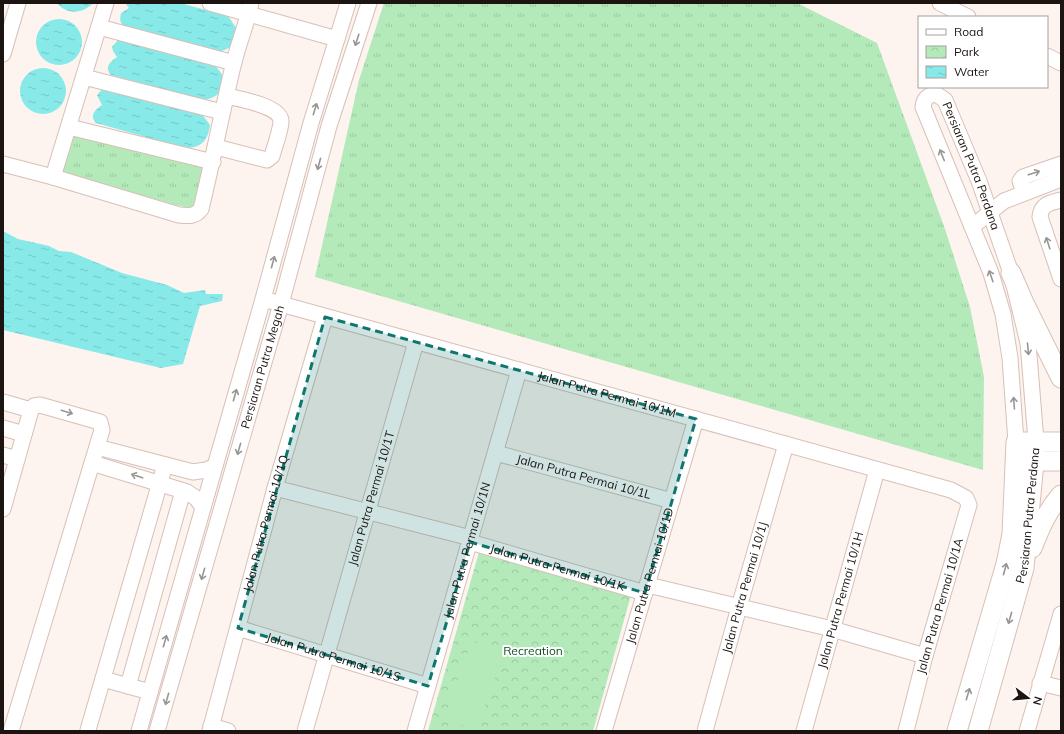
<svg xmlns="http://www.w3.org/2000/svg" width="1064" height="734" font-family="Mulish,sans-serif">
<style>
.grass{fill:url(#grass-tufts)}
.park{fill:url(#park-crowns)}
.pitch{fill:#b4eaba}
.water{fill:url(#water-ripples)}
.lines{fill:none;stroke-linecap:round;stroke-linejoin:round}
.minor-casing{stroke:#d7c0b7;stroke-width:17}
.major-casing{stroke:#d7c0b7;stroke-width:21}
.minor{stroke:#fff;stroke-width:15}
.major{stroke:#fff;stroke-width:19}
.oneway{stroke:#999594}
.marked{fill:#0f766e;fill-opacity:0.2;stroke:#0f766e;stroke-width:3;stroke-dasharray:8 5;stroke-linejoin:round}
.labels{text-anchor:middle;stroke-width:4;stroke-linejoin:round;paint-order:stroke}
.street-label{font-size:12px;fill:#1c1411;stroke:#fff}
.park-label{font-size:12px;fill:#135021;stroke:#fff}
</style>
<defs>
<pattern id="grass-tufts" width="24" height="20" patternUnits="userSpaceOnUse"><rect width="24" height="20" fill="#b4eaba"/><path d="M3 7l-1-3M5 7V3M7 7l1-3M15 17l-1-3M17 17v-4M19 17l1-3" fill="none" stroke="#9ac89f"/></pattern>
<pattern id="park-crowns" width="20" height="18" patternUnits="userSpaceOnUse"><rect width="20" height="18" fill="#b4eaba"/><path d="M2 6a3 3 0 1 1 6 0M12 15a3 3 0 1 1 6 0" fill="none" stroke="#9ac89f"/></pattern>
<pattern id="water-ripples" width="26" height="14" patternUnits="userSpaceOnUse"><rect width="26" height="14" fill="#88e9e9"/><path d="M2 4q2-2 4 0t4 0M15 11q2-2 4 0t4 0" fill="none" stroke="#75c7c7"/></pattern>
</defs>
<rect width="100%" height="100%" fill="#fdf3ef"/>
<!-- grass -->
<path class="grass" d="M 384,3 L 797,3 L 877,43 L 945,229 L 970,307 L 984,377 L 983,470 L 315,277 L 359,80 Z
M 71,131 L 208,165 L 195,210 L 58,173 Z"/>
<!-- park -->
<path class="park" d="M 479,552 L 631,595 L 593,731 L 428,731 Z"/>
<!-- pitch -->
<path class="pitch" d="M 472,641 L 504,653 L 476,730 L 444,718 Z"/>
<!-- water -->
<path class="water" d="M 57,3 L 93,3 C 83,14 66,15 57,3 Z
M 125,3 L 180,3 L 228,16 L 237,29 L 231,47 L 222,51 L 213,51 L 124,26 C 119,22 120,19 121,13 L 129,8 Z
M36 42a23 23 0 1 1 46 0a23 23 0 1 1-46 0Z
M 118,40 L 215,65 L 224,77 C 223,93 216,99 200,100 L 111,75 C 104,67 110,62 117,57 L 113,51 L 112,47 Z
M20 91a23 23 0 1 1 46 0a23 23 0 1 1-46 0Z
M 103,88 L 201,113 L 210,125 C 208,141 201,148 185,148 L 96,123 C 89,115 95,110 102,105 L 97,95 Z
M 3,231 L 18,239 L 49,246 L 59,251 L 71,252 L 122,273 L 167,285 L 184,293 L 205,290 L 206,294 L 223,294 L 222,301 L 200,306 L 183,364 L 161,368 L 3,330 Z"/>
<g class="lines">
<defs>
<g id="minor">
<path d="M 210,3 L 337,39"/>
<path d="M 940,3 L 968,17"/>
<path d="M 99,27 L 234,63"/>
<path d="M 3,54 L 18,3"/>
<path d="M 1047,56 L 1061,63"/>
<path d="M 84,77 L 222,112"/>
<path d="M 69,127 L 213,162"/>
<path d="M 216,147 L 267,160 L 272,156 C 275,145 280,133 281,122 C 282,106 239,99 227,96"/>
<path d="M 3,164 L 53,177 L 179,215 C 188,216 195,217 201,209 C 213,160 222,111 234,62 C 239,42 247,23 251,3"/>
<path d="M 53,177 L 106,3"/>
<path d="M 1024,192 L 1020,181 L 1023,177 L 1061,164"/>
<path d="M 1061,200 C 1050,203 1041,204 1040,217 L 1061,279"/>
<path d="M 972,227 L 1004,201 L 1061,179"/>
<path id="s1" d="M 263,299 L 951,490 L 966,498 L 969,505 L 925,656 L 906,731"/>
<path d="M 3,402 L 31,410"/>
<path d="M 3,428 L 24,434"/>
<path id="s2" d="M 1016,442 L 1010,358 L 1003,314 L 991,273 L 923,107 C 924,98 928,95 936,94 L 945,100 L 979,181 L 1011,273 L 1028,343 L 1036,441"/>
<path d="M 97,447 L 193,472 L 206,470 L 215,466"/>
<path id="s3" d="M 496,453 L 672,501"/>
<path d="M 3,455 L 17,459"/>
<path d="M 92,463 L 187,492 L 196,498 L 203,507"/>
<path d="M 275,488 L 471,538"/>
<path d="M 3,509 L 31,410 L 34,406 L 40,405 L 100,422 L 102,430 L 92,463 L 11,731"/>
<path id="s4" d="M 470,542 L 645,593"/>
<path d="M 648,585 L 832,629 L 925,656"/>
<path id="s5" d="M 238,628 L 428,686"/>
<path d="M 103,679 L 150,692"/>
<path d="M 1040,683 L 1061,688"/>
<path d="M 128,686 L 183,491"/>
<path d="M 211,726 L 228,731"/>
<path d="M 88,730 L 165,465"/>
<path d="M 139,731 L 263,299 L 311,123 L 348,3"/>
<path id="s6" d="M 157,731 L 281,304 L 329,126 L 369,3"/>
<path id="s7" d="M 210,731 L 275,488 L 325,317"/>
<path id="s8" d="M 305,731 L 416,342"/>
<path id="s9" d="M 415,731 L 519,370"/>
<path id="s10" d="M 604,731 L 696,419"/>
<path id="s11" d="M 705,731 L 739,607 L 786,444"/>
<path id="s12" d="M 804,731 L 877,470"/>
<path d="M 1027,731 L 1061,614"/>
</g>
<g id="major">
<path d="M 1011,273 L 1024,303 L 1061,378"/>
<path d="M 1022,461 L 1061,461"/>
<path d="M 1032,548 C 1040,528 1047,511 1061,495"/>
<path d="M 957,731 L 1006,564 L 1012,534 L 1016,442 L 1061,442"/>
<path id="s13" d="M 978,731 L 1024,568 L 1036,441"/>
</g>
</defs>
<!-- minor casing -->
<use href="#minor" class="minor-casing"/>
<!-- major casing -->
<use href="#major" class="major-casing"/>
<!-- minor -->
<use href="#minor" class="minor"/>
<!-- major -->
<use href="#major" class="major"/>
</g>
<!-- one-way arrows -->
<defs><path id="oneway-shaft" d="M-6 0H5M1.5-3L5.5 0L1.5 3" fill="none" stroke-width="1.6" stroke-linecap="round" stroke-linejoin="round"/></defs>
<g class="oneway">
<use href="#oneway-shaft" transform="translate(357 40) rotate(108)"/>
<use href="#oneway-shaft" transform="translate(315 109) rotate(-73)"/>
<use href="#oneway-shaft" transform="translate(942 155) rotate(-112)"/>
<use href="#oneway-shaft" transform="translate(319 164) rotate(105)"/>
<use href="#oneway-shaft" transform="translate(1034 173) rotate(-18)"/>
<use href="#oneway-shaft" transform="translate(1048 243) rotate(-108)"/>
<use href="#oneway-shaft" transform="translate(273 262) rotate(-75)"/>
<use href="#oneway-shaft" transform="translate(991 276) rotate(-109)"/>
<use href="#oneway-shaft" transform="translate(1028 349) rotate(85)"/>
<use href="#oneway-shaft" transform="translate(235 395) rotate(-74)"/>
<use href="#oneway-shaft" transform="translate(1014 403) rotate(-94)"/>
<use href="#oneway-shaft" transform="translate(67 412) rotate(17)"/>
<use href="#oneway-shaft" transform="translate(239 449) rotate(106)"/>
<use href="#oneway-shaft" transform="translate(137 476) rotate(-162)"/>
<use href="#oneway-shaft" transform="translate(1005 569) rotate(-75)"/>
<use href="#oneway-shaft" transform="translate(203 574) rotate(106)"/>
<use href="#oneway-shaft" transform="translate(1010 618) rotate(106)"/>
<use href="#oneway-shaft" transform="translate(165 641) rotate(-74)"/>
<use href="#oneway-shaft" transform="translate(968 694) rotate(-73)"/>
<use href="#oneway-shaft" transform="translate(167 699) rotate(106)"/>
</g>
<!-- marked area -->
<path class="marked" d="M 325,317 L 696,419 L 645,593 L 470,542 L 428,686 L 238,628 Z"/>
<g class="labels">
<!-- street labels -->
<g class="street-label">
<text dy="4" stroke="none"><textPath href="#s2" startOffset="453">Persiaran Putra Perdana</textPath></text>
<text dy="4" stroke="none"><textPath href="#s6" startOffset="379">Persiaran Putra Megah</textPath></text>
<text dy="4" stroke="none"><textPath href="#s1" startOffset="357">Jalan Putra Permai 10/1M</textPath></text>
<text dy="4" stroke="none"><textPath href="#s3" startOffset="91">Jalan Putra Permai 10/1L</textPath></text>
<text dy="4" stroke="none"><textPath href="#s8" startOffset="242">Jalan Putra Permai 10/1T</textPath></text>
<text dy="4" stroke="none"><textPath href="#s13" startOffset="222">Persiaran Putra Perdana</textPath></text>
<text dy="4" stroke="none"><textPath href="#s7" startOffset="215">Jalan Putra Permai 10/1Q</textPath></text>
<text dy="4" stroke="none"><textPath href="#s9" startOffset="188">Jalan Putra Permai 10/1N</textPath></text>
<text dy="4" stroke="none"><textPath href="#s4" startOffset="91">Jalan Putra Permai 10/1K</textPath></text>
<text dy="4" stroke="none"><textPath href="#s10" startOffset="162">Jalan Putra Permai 10/1D</textPath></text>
<text dy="4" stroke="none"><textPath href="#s11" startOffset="149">Jalan Putra Permai 10/1J</textPath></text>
<text dy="4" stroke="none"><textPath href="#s12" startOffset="136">Jalan Putra Permai 10/1H</textPath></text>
<text transform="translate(940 606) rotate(-74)" y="4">Jalan Putra Permai 10/1A</text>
<text dy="4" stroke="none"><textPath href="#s5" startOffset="100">Jalan Putra Permai 10/1S</textPath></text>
</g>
<!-- park labels -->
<g class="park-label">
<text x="533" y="655">Recreation</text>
</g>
</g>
<!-- border -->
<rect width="1064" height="734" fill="none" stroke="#1c1411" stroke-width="8"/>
<!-- legend -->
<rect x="918" y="16" width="130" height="72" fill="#ffffff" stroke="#a4a1a0"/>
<rect x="926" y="29" width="20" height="6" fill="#ffffff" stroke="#a4a1a0"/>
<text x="954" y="36" font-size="12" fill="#1c1411">Road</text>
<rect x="926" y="46" width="20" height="12" fill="url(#park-crowns)" stroke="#a4a1a0"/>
<text x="954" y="56" font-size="12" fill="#1c1411">Park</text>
<rect x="926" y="66" width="20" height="12" fill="url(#water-ripples)" stroke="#a4a1a0"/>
<text x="954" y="76" font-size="12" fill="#1c1411">Water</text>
<!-- north arrow -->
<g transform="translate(1028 698) rotate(106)" stroke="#ffffff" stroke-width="3" paint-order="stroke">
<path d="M0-3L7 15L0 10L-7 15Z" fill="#1c1411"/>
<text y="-6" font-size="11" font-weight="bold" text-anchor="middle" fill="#1c1411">N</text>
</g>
</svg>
